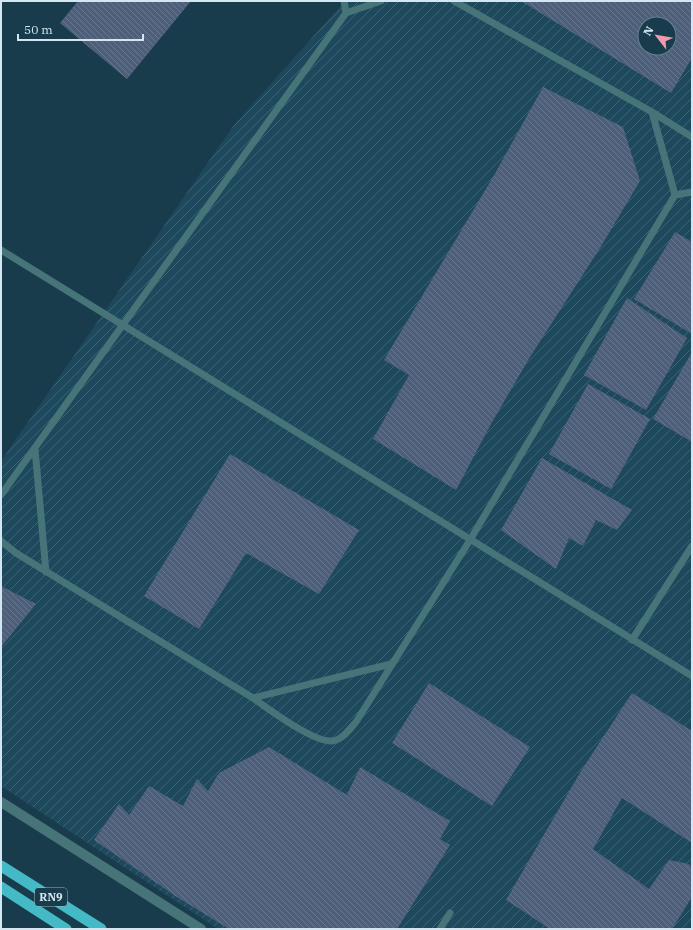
<svg xmlns="http://www.w3.org/2000/svg" width="693" height="930" font-family="'IBM Plex Serif',serif">
<style>
.industrial{fill:url(#industrial-furrows);fill-rule:evenodd}
.building{fill:url(#building-back-hatch);fill-rule:evenodd}
.lines{fill:none;stroke-linecap:round;stroke-linejoin:round}
.service{stroke:#467479;stroke-width:7}
.minor{stroke:#467479;stroke-width:10}
.trunk{stroke:#44bac6;stroke-width:11}
.labels{text-anchor:middle;stroke-width:3.5;stroke-linejoin:round;paint-order:stroke}
.shield{fill:#193c4d;stroke:#9bb3c0;stroke-width:1}
.shield-label{font-size:11px;font-weight:bold;fill:#d3e6f1}
</style>
<defs>
<pattern id="industrial-furrows" width="10" height="10" patternUnits="userSpaceOnUse"><rect width="10" height="10" fill="#1e495d"/><path d="M-1 1l2-2M0 10L10 0M9 11l2-2" fill="none" stroke="#3e6375"/></pattern>
<pattern id="building-back-hatch" width="6" height="6" patternUnits="userSpaceOnUse"><rect width="6" height="6" fill="#4d5f7a"/><path d="M-1 5l2 2M0 0l6 6M5-1l2 2" fill="none" stroke="#66768d"/></pattern>
</defs>
<rect width="100%" height="100%" fill="#193c4d"/>
<!-- industrial -->
<path class="industrial" d="M 345,1 L 692,1 L 692,929 L 218,929 L 1,786 L 1,461 L 234,125 ZM 645,24 L 669,24 L 669,48 L 645,48 Z"/>
<!-- building -->
<path class="building" d="M 78,1 L 191,1 L 127,79 L 60,23 Z
M 521,1 L 692,1 L 692,58 L 671,93 ZM 645,24 L 669,24 L 669,48 L 645,48 Z
M 543,87 L 623,127 L 640,181 L 600,248 L 530,357 L 491,424 L 456,490 L 373,439 L 409,375 L 384,360 L 493,177 Z
M 675,232 L 692,242 L 692,334 L 634,299 Z
M 627,298 L 687,338 L 646,410 L 584,375 Z
M 692,352 L 692,442 L 653,419 Z
M 588,384 L 650,419 L 611,489 L 549,454 Z
M 230,454 L 359,530 L 319,594 L 246,553 L 199,629 L 144,596 Z
M 542,458 L 632,510 L 617,530 L 596,520 L 583,546 L 569,538 L 556,569 L 501,530 Z
M 1,586 L 36,604 L 1,647 Z
M 429,683 L 530,747 L 492,806 L 392,743 Z
M 632,693 L 692,731 L 692,843 L 622,798 L 593,849 L 649,889 L 669,860 L 689,864 L 692,868 L 692,897 L 672,929 L 550,929 L 506,900 L 581,771 Z
M 269,747 L 347,795 L 360,767 L 450,821 L 440,839 L 450,845 L 397,929 L 229,929 L 177,897 L 94,840 L 119,804 L 129,815 L 149,786 L 183,806 L 197,779 L 208,791 L 219,773 Z"/>
<g class="lines">
<!-- service -->
<path class="service" d="M 454,1 L 652,112 L 692,137
M 346,13 L 381,1
M 675,195 L 692,192
M 1,250 L 692,676
M 35,449 L 46,572
M 1,495 L 346,13 L 344,1
M 1,541 L 16,553 L 253,698 C 268,709 314,743 332,741 C 342,740 349,730 356,722 L 470,540 L 675,195 L 652,112
M 632,640 L 692,546
M 253,698 L 391,664
M 440,929 L 450,913"/>
<!-- minor -->
<path class="minor" d="M 1,802 L 201,929"/>
<!-- trunk -->
<path class="trunk" d="M 1,866 L 101,929
M 1,887 L 66,929"/>
</g>
<g class="labels">
<!-- shield labels -->
<rect class="shield" x="35" y="888" width="32" height="18" rx="3"/>
<g class="shield-label">
<text x="51" y="901">RN9</text>
</g>
</g>
<!-- border -->
<rect width="693" height="930" fill="none" stroke="#d3e6f1" stroke-width="4"/>
<!-- north arrow -->
<g transform="translate(657 36) rotate(301)"><circle r="19" fill="#193c4d" stroke="#63808f"/>
<path d="M0-3L7 15L0 10L-7 15Z" fill="#f29aad"/>
<text y="-6" font-size="11" font-weight="bold" text-anchor="middle" fill="#d3e6f1">N</text>
</g>
<!-- scale -->
<path d="M18 34v6h125v-6" fill="none" stroke="#d3e6f1" stroke-width="2"/>
<text x="24" y="34" font-size="12" fill="#d3e6f1" stroke="#193c4d" stroke-width="3" paint-order="stroke">50 m</text>
</svg>
